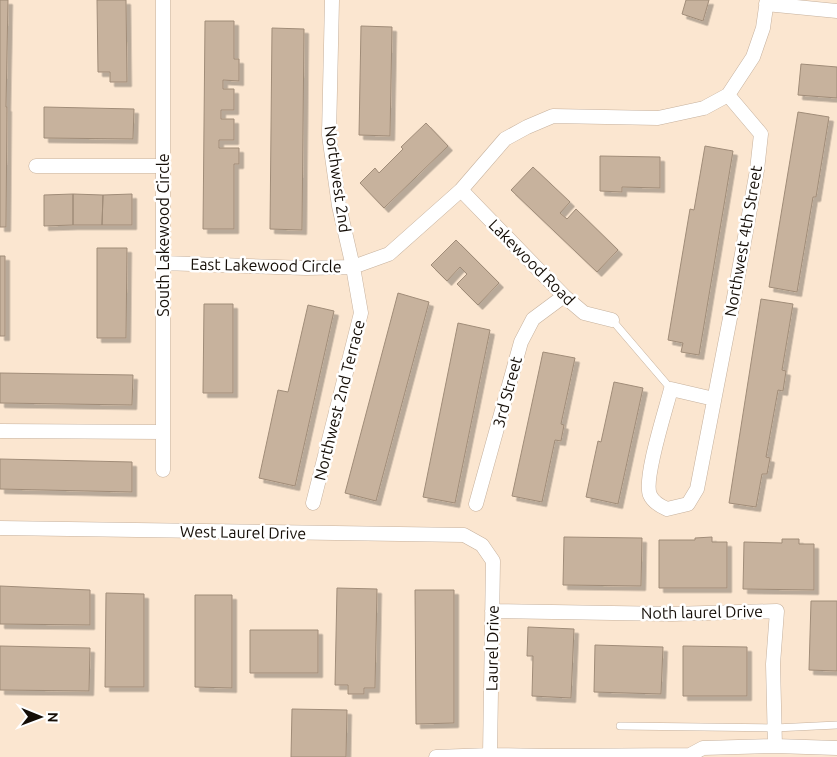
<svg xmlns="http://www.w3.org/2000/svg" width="837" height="757" font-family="Ubuntu,sans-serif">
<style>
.building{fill:#c7b29d;stroke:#a08c78;filter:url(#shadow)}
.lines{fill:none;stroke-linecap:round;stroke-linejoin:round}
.lane-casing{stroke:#c6b19d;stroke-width:8}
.street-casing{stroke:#c6b19d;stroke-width:15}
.lane{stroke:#fff;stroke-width:7}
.street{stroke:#fff;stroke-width:14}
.labels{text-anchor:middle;stroke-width:5;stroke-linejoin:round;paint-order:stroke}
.street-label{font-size:16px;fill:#150e07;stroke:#fff}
</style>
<defs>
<filter id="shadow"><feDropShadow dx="4.5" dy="4.5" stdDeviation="0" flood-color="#0004"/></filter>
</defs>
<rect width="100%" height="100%" fill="#fbe6d0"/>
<!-- building -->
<path class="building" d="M 0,0 L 8,0 L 6,107 L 7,107 L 6,227 L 0,227 Z
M 97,0 L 126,0 L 127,82 L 110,82 L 110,72 L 98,72 Z
M 686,0 L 709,0 L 703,21 L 682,14 Z
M 205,21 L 234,21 L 234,59 L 239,59 L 239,81 L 223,80 L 223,89 L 234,89 L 234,110 L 221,110 L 221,119 L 234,119 L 234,140 L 219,140 L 219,148 L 239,148 L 239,164 L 234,164 L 234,229 L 203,229 Z
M 361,26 L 392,27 L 390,136 L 359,135 Z
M 272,28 L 304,29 L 302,230 L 270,229 Z
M 801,64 L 837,67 L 837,98 L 798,95 Z
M 44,107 L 134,109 L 133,139 L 44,138 Z
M 798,112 L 829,117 L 816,197 L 813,197 L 797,292 L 769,287 Z
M 426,123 L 448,146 L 384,208 L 360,183 L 375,168 L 379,173 L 403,149 L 401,147 Z
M 705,146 L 733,151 L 699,355 L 681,352 L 683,343 L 668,340 L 690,209 L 694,210 Z
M 600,156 L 660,157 L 660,188 L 622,187 L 622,192 L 600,191 Z
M 533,167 L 570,202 L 560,213 L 567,219 L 576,209 L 618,250 L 597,272 L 511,190 Z
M 73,194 L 73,225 L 44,226 L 44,195 Z
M 73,194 L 103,195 L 102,225 L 73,225 Z
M 132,194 L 132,225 L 102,225 L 103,195 Z
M 456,240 L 499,283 L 478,305 L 457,284 L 467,274 L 460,267 L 447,281 L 431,265 Z
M 97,248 L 127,248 L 126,338 L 97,338 Z
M 0,256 L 5,256 L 5,336 L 0,336 Z
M 398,293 L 429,302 L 376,501 L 345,493 Z
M 761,299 L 793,304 L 782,370 L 786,371 L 783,391 L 778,390 L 766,457 L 770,458 L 767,474 L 762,474 L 756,507 L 729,503 Z
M 204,304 L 233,304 L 233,393 L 203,393 Z
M 308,305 L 334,311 L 295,486 L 259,478 L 278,390 L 288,392 Z
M 458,323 L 490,330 L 455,503 L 423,497 Z
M 543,352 L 575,358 L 561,424 L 564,425 L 561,441 L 555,440 L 542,502 L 512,496 Z
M 0,373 L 133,375 L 132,405 L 0,403 Z
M 614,382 L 643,388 L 618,504 L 586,497 L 598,441 L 601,442 Z
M 0,459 L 132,462 L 132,492 L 0,489 Z
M 564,537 L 642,538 L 641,586 L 563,585 Z
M 712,537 L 712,542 L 727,542 L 727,588 L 659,588 L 659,540 L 695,540 L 695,538 Z
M 782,539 L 799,539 L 799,544 L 814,544 L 814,590 L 743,589 L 744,542 L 782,543 Z
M 0,586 L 90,590 L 90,625 L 0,624 Z
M 337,588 L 377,589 L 375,688 L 364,688 L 364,694 L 348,694 L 348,685 L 335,685 Z
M 415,590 L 454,590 L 454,723 L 416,724 Z
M 106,593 L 144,594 L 144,687 L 105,687 Z
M 195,595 L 232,595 L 232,688 L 195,687 Z
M 811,601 L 837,601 L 837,671 L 809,670 Z
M 528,627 L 574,629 L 571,698 L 532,696 L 533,656 L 527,656 Z
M 250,630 L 318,630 L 318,673 L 250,673 Z
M 595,645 L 663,647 L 661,694 L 594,692 Z
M 0,646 L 90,648 L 89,691 L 0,690 Z
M 683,646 L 747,647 L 747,696 L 683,696 Z
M 292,709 L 347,710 L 346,757 L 291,757 Z"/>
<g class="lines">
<defs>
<path id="lane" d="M 612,320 L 671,389
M 620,726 L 775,728 L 837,725"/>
<path id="street" d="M 163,0 L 163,470
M 766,4 L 837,11
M 36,166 L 163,166
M 461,190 L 564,296 L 584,313 L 612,320
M 163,263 L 306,268 L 353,267 L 389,254 L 461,190 L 505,139 L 527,127 L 553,116 L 658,118 L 704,108 L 728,95 L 753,57 L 763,28 L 767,0
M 714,399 L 671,389 C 666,409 643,479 650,495 C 653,502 660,506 667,509 L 688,504 L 697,489 L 736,287 L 757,170 L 761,134 L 728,95
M 0,431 L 163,432
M 313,503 L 361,313 L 353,267 L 339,206 L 329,135 L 332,0
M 476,504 L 521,342 L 533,319 L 564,296
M 0,528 L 464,535 L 482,545 L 493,561 L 490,755
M 492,611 L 672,614 L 777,611 L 773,664 L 775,746
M 690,755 L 703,748 L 775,746 L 837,748
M 436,757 L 490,755 L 548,756 L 690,755 L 694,757"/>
</defs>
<!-- lane casing -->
<use href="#lane" class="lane-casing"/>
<!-- street casing -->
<use href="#street" class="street-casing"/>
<!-- lane -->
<use href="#lane" class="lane"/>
<!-- street -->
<use href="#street" class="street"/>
</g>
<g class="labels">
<!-- street labels -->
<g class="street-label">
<text transform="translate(338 179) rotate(82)" y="6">Northwest 2nd</text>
<text transform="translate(163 235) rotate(-90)" y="6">South Lakewood Circle</text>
<text transform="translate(743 241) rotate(-80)" y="6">Northwest 4th Street</text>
<text transform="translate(532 262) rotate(45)" y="6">Lakewood Road</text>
<text transform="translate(266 265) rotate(1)" y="6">East Lakewood Circle</text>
<text transform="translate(507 392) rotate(-75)" y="6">3rd Street</text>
<text transform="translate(339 400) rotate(-76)" y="6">Northwest 2nd Terrace</text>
<text transform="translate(243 532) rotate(1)" y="6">West Laurel Drive</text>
<text transform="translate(702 612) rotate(-1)" y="6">Noth laurel Drive</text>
<text transform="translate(492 648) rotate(-89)" y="6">Laurel Drive</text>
</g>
</g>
<!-- north arrow -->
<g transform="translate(40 717) rotate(91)" stroke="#ffffff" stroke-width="4" paint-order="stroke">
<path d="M0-4L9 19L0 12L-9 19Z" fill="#150e07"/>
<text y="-8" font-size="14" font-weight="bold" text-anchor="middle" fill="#150e07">N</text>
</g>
</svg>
